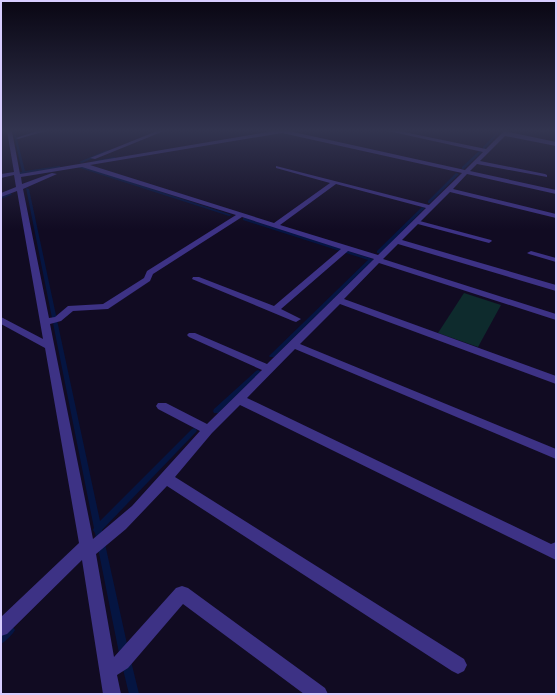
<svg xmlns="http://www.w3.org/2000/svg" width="557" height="695" font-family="Jost,sans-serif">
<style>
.green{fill:#0e2b2d}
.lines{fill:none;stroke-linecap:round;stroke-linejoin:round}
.stream{fill:#051542;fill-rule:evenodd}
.lane{fill:#3d3285;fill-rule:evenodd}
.street{fill:#3d3285;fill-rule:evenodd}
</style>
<rect width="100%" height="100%" fill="#110b22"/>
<!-- green -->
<path class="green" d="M 464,293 L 501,305 L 478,347 L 438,333 Z"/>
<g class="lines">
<!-- stream -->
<path class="stream" d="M 13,131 L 15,131 L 25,171 L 59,166 L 60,166 L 60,168 L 25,173 L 25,175 L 20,174 L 20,172 L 22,172 Z
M 498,131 L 501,131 L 485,149 L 483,149 L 483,147 Z
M 107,150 L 110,151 L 82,163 L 79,162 Z
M 479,151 L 482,152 L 464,169 L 462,169 L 462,167 Z
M 114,157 L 115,157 L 115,159 L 96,162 L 94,161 Z
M 77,165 L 79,165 L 232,215 L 229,216 L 77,167 Z
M 456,173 L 459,174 L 430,203 L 428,203 L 428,201 Z
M 26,188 L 29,189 L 100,521 L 192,429 L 194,428 L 196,429 L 197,431 L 102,530 L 129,653 L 127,657 L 129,658 L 131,661 L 139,694 L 129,694 L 121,661 L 123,657 L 121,656 L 119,653 L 95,533 L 93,530 L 94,528 Z
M 10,193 L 12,194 L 11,195 L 1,199 L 1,197 Z
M 422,207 L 425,208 L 381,253 L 377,253 L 377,251 Z
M 243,218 L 245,218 L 373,259 L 373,260 L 274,357 L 270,357 L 269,356 L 270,355 L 368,260 L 243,220 Z
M 258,370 L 260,371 L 261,372 L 260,373 L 218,413 L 214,413 L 213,411 L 214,409 L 256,371 Z
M 10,625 L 13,627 L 15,630 C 12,635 6,641 1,644 L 1,633 L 7,627 Z"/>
<!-- lane -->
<path class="lane" d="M 37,131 L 46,131 L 18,139 L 16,138 Z
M 540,131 L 545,131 L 543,132 Z
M 416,220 L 491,240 L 492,241 L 489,243 L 414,223 L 413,222 Z
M 531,251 L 556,258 L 556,262 L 529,254 L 527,253 Z"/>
<!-- street -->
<path class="street" d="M 7,131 L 12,131 L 20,174 L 273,131 L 289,131 L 465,170 L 483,152 L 388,131 L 399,131 L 486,149 L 504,131 L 556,142 L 556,146 L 505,136 L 480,161 L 545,174 L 547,175 L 547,177 L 477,164 L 470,171 L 556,190 L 556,194 L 467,174 L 453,189 L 556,214 L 556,218 L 450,192 L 402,240 L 556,285 L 556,291 L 398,244 L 383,259 L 556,314 L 556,320 L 379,263 L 344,299 L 556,376 L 556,384 L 340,304 L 300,344 L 556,449 L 556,459 L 295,349 L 247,398 L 551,544 L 556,542 L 556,560 L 240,405 L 212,433 L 175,477 L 464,659 L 467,665 L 464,671 L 458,674 L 452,671 L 167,486 L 126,529 L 96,554 L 114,657 L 176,588 L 182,586 L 188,588 L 325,688 L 328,694 L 304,694 L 183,604 L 128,668 L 117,675 L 121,694 L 103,694 L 82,560 L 7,634 L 1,636 L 1,617 L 79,543 L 45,348 L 1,324 L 1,317 L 43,339 L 17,191 L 1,197 L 1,193 L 16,187 L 14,175 L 1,178 L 1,174 L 14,172 ZM 282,133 L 462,173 L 429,205 L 276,166 L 276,168 L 330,183 L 274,223 L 90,165 ZM 82,167 L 236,215 L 147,271 L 144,278 L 103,304 L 68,306 L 55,317 L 49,318 L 23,189 L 57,174 L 52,173 L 22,184 L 21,177 ZM 336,184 L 426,208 L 378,255 L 280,225 ZM 242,217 L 341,249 L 274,306 L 199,277 L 193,277 L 192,279 L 293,321 L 296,322 L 301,319 L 281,309 L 348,251 L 374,259 L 267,364 L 195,333 L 189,333 L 187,335 L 189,337 L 262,370 L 207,424 L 166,403 L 158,403 L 156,406 L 158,409 L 200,431 L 132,506 L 93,539 L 50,324 L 61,321 L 73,311 L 108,309 L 150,281 L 153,274 Z
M 157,131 L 164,131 L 95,159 L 90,158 Z"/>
</g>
<!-- sky -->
<linearGradient id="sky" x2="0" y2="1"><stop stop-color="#090613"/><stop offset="0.57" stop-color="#32344f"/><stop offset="1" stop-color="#32344f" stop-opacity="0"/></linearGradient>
<rect width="557" height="229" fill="url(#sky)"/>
<!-- border -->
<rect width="557" height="695" fill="none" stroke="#d7cdff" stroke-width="4"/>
</svg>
